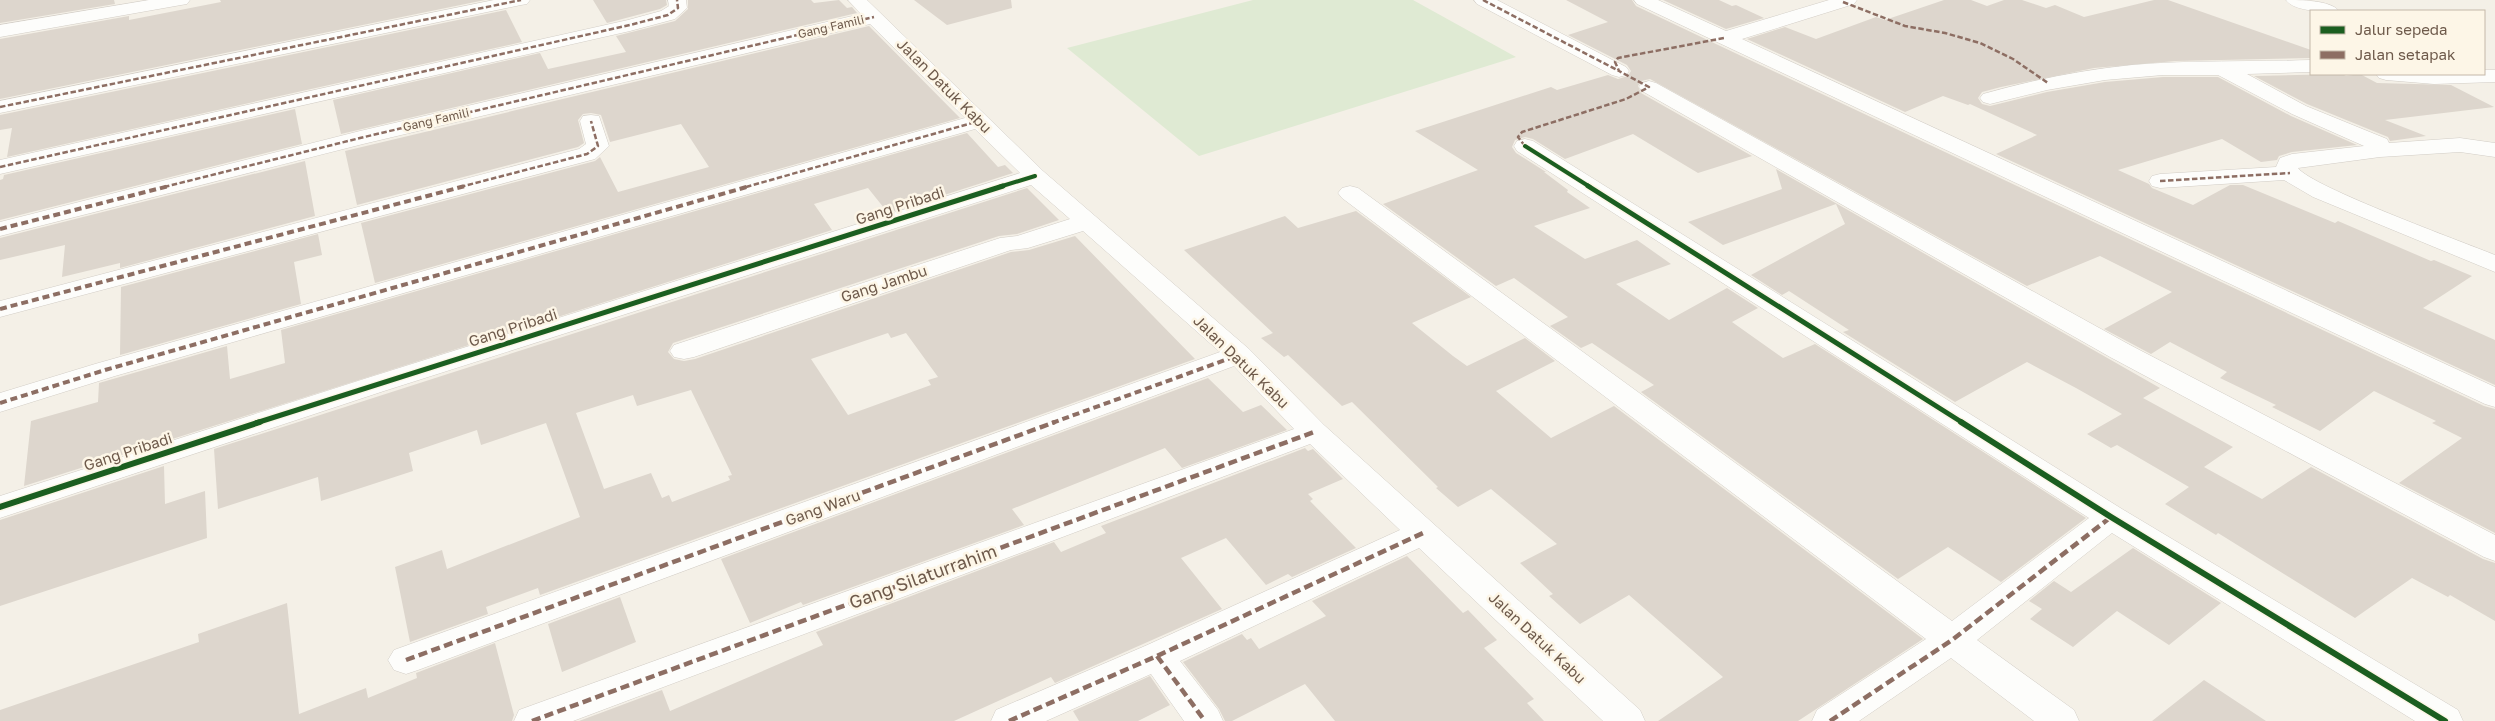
<svg xmlns="http://www.w3.org/2000/svg" width="2495" height="721" font-family="'Golos Text',sans-serif">
<style>
.green{fill:#dfead3}
.building{fill:#ddd6cd;fill-rule:evenodd}
.lines{fill:none;stroke-linecap:round;stroke-linejoin:round}
.minor-casing{stroke:#d2cdc6;stroke-width:1}
.minor{fill:#fdfdfb;fill-rule:evenodd}
.quiet-far2{stroke:#8d6e63;stroke-width:2.5;stroke-dasharray:5.5 2.5;stroke-linecap:butt}
.quiet-far1{stroke:#8d6e63;stroke-width:4;stroke-dasharray:7 4;stroke-linecap:butt}
.quiet{stroke:#8d6e63;stroke-width:4.5;stroke-dasharray:9 4.5;stroke-linecap:butt}
.cycleway-far2-casing{stroke:#fdf6e7;stroke-width:6}
.cycleway-far1-casing{stroke:#fdf6e7;stroke-width:8}
.cycleway-casing{stroke:#fdf6e7;stroke-width:9}
.cycleway-far2{stroke:#1b5e20;stroke-width:4}
.cycleway-far1{stroke:#1b5e20;stroke-width:5}
.cycleway{stroke:#1b5e20;stroke-width:6}
.labels{text-anchor:middle;stroke-width:5;stroke-linejoin:round;paint-order:stroke}
.far-street-label{font-size:12px;fill:#6e5a4b;stroke:#fdf6e7}
.street-label{font-size:15px;fill:#6e5a4b;stroke:#fdf6e7}
.near-street-label{font-size:18px;fill:#6e5a4b;stroke:#fdf6e7}
</style>
<rect width="100%" height="100%" fill="#f4f0e7"/>
<!-- green -->
<path class="green" d="M 1253,0 L 1413,0 L 1516,57 L 1199,156 L 1067,48 Z"/>
<!-- building -->
<path class="building" d="M 0,0 L 114,0 L 115,4 L 0,23 Z
M 220,0 L 485,0 L 0,99 L 0,39 L 129,16 L 129,20 L 221,2 Z
M 593,0 L 666,0 L 667,5 L 660,9 L 607,23 Z
M 688,0 L 811,0 L 814,3 L 839,0 L 847,8 L 852,7 L 857,13 L 341,134 L 333,100 L 540,53 L 548,69 L 626,52 L 616,36 L 675,21 L 688,9 Z
M 914,0 L 1011,0 L 1012,8 L 947,25 Z
M 1566,0 L 1632,0 L 1636,6 L 1716,44 L 2484,406 L 2495,409 L 2495,533 L 2399,483 L 2462,438 L 2432,423 L 2436,421 L 2374,391 L 2320,431 L 2272,407 L 2276,405 L 2220,378 L 2227,372 L 2170,342 L 2151,354 L 2104,329 L 2172,292 L 2100,256 L 2027,286 L 1650,79 L 1641,81 L 1638,86 L 1641,93 L 1752,156 L 1698,173 L 1633,134 L 1565,159 L 1533,139 L 1525,137 L 1515,140 L 1512,147 L 1516,153 L 1546,172 L 1544,172 L 1568,190 L 1567,192 L 1590,208 L 1534,226 L 1585,259 L 1637,240 L 1671,264 L 1616,284 L 1669,320 L 1727,288 L 1758,308 L 1732,322 L 1783,358 L 1815,344 L 2086,518 L 2001,582 L 1948,547 L 1898,579 L 1641,392 L 1654,385 L 1592,343 L 1581,348 L 1550,326 L 1568,317 L 1514,278 L 1496,286 L 1383,204 L 1478,170 L 1415,131 L 1551,87 L 1557,90 L 1608,75 L 1618,79 L 1628,76 L 1631,71 L 1627,65 L 1568,35 L 1608,22 Z
M 1663,0 L 1719,0 L 1732,6 L 1736,5 L 1764,18 L 1726,29 Z
M 1944,0 L 1971,0 L 1987,6 L 2004,0 L 2022,0 L 2046,8 L 2055,5 L 2084,17 L 2154,0 L 2168,0 L 2311,50 L 2311,58 L 2176,61 L 2094,68 L 2001,87 L 1982,92 L 1978,98 L 1982,104 L 1990,106 L 2047,92 L 2105,82 L 2163,77 L 2218,77 L 2291,116 L 2357,145 L 2292,152 L 2279,156 L 2277,160 L 2261,162 L 2222,139 L 2118,170 L 2149,184 L 2152,188 L 2193,205 L 2230,185 L 2243,185 L 2335,223 L 2338,221 L 2431,261 L 2434,260 L 2472,276 L 2423,308 L 2495,340 L 2495,385 L 1996,154 L 2037,135 L 1970,104 L 1968,105 L 1943,96 L 1905,112 L 1747,39 L 1785,27 L 1816,39 L 1876,17 L 1885,20 Z
M 506,10 L 522,42 L 7,157 L 12,128 L 0,130 L 0,115 Z
M 869,26 L 960,118 L 375,283 L 361,223 L 595,161 L 600,157 L 618,192 L 709,167 L 681,124 L 610,142 L 601,115 L 591,113 L 583,114 L 578,120 L 584,143 L 578,147 L 357,205 L 345,151 Z
M 2342,74 L 2346,76 L 2360,74 L 2377,83 L 2451,85 L 2494,107 L 2385,120 L 2426,136 L 2390,141 L 2388,137 L 2307,104 L 2254,76 Z
M 295,109 L 302,144 L 0,220 L 0,180 L 3,179 L 4,175 Z
M 967,133 L 998,167 L 1005,165 L 1013,173 L 888,213 L 868,188 L 814,204 L 832,230 L 24,486 L 31,421 L 98,402 L 99,383 L 227,346 L 230,379 L 285,363 L 281,330 Z
M 305,161 L 315,216 L 120,268 L 120,263 L 62,277 L 65,245 L 0,260 L 0,238 Z
M 1776,169 L 2160,388 L 2143,398 L 2233,447 L 2204,467 L 2262,499 L 2311,467 L 2483,559 L 2495,563 L 2495,621 L 2450,595 L 2448,597 L 2412,578 L 2355,618 L 2218,533 L 2216,535 L 2165,504 L 2189,487 L 2117,445 L 2111,448 L 2087,434 L 2122,414 L 2076,388 L 2027,362 L 1955,402 L 1843,332 L 1849,330 L 1789,291 L 1782,295 L 1751,275 L 1845,224 L 1836,204 L 1723,245 L 1688,222 L 1782,189 Z
M 1027,188 L 1059,220 L 1017,234 L 999,236 L 673,343 L 668,352 L 674,359 L 684,361 L 695,359 L 1011,252 L 1029,250 L 1075,236 L 1195,359 L 540,595 L 538,588 L 486,607 L 488,614 L 410,642 L 395,567 L 442,550 L 447,569 L 580,517 L 546,423 L 481,445 L 477,430 L 409,453 L 413,471 L 321,501 L 318,477 L 218,509 L 214,449 ZM 888,333 L 891,338 L 906,333 L 938,377 L 928,380 L 931,385 L 848,415 L 811,359 ZM 691,390 L 732,475 L 728,476 L 730,480 L 672,502 L 669,495 L 662,498 L 651,473 L 604,489 L 576,413 L 633,395 L 637,406 Z
M 1356,211 L 1471,297 L 1412,323 L 1453,356 L 1467,366 L 1525,338 L 1555,361 L 1496,391 L 1551,438 L 1614,406 L 1923,639 L 1798,721 L 1658,721 L 1723,677 L 1629,595 L 1580,624 L 1549,596 L 1553,594 L 1520,563 L 1557,544 L 1491,489 L 1458,507 L 1436,488 L 1438,487 L 1352,402 L 1342,406 L 1288,355 L 1284,357 L 1261,338 L 1273,333 L 1184,250 L 1285,216 L 1298,228 Z
M 318,234 L 322,255 L 294,262 L 301,304 L 120,355 L 121,287 Z
M 1208,378 L 1243,412 L 1261,405 L 1287,430 L 1182,468 L 1165,448 L 1012,509 L 1024,525 L 803,605 L 801,602 L 750,623 L 721,559 Z
M 1305,448 L 1308,451 L 1313,449 L 1343,479 L 1308,494 L 1313,499 L 1310,501 L 1356,548 L 1292,577 L 1288,574 L 1266,585 L 1226,538 L 1181,558 L 1222,609 L 1055,683 L 1051,677 L 954,721 L 579,721 L 662,690 L 670,711 L 823,645 L 816,632 L 1054,542 L 1061,552 L 1106,533 L 1101,526 Z
M 164,466 L 165,504 L 205,491 L 207,538 L 0,606 L 0,520 Z
M 2133,548 L 2221,603 L 2169,645 L 2117,611 L 2073,647 L 2030,619 L 2042,609 L 2029,601 L 2054,581 L 2071,592 Z
M 1407,556 L 1463,613 L 1468,610 L 1497,640 L 1484,648 L 1534,699 L 1527,703 L 1544,721 L 1335,721 L 1305,684 L 1232,721 L 1225,721 L 1219,709 L 1183,662 L 1242,634 L 1247,640 L 1251,638 L 1259,649 L 1326,616 L 1312,601 Z
M 620,597 L 636,642 L 562,672 L 548,624 Z
M 287,603 L 299,714 L 366,688 L 368,698 L 417,678 L 416,673 L 495,643 L 514,715 L 512,721 L 0,721 L 0,710 L 199,642 L 198,634 Z
M 1150,676 L 1170,705 L 1138,721 L 1079,721 L 1073,711 Z
M 2204,680 L 2266,721 L 2152,721 Z"/>
<g class="lines">
<defs>
<path id="minor" d="M 149,0 L 190,0 L 187,4 L 181,5 L 0,37 L 0,25 Z
M 494,0 L 530,0 L 527,4 L 521,5 L 0,113 L 0,101 Z
M 668,0 L 686,0 L 687,8 L 675,19 L 630,31 L 0,174 L 0,160 L 628,20 L 661,11 L 669,6 Z
M 848,0 L 867,0 L 1043,171 L 1249,349 L 1324,425 L 1640,710 L 1645,721 L 1603,721 L 1419,548 L 1180,661 L 1218,710 L 1223,721 L 1184,721 L 1151,674 L 1046,721 L 991,721 L 996,710 L 1145,646 L 1400,530 L 1310,444 L 573,721 L 514,721 L 519,710 L 1294,429 L 1234,366 L 418,670 L 406,674 L 394,670 L 388,660 L 394,650 L 1220,352 L 1083,231 L 1028,248 L 1011,250 L 694,357 L 684,359 L 674,357 L 670,351 L 674,345 L 1000,238 L 1017,236 L 1070,219 L 1031,185 L 384,391 L 0,518 L 0,496 L 364,379 L 1020,173 L 975,129 L 115,376 L 0,412 L 0,393 L 95,364 L 965,118 L 870,24 L 363,144 L 0,236 L 0,222 L 360,131 L 861,14 Z
M 1474,0 L 1497,0 L 1626,67 L 1629,71 L 1626,75 L 1619,77 L 1612,75 L 1477,4 Z
M 1634,0 L 1658,0 L 1726,31 L 1829,0 L 1857,0 L 1854,4 L 1742,39 L 2495,387 L 2495,407 L 2485,404 L 1717,42 L 1637,4 Z
M 2286,0 C 2301,0 2330,0 2339,11 C 2326,12 2294,12 2286,0 Z
M 2311,60 L 2311,72 L 2247,74 L 2306,106 L 2387,139 L 2389,143 L 2460,138 L 2495,143 L 2495,157 L 2460,152 L 2380,157 L 2298,168 C 2312,187 2463,242 2495,255 L 2495,272 L 2313,197 L 2284,180 L 2160,188 L 2152,186 L 2149,181 L 2152,176 L 2160,174 L 2276,167 L 2280,158 L 2292,154 L 2364,146 L 2292,114 L 2218,75 L 2163,75 L 2105,80 L 2047,90 L 1990,104 L 1983,102 L 1980,98 L 1983,94 C 2032,80 2081,70 2132,65 C 2191,60 2252,62 2311,60 Z
M 2484,70 L 2495,70 L 2495,82 L 2434,84 L 2386,80 L 2379,78 L 2376,74 L 2484,74 Z
M 1649,81 L 1656,83 L 2130,345 L 2495,535 L 2495,561 L 2484,557 L 2110,357 L 1642,91 L 1639,87 L 1642,83 Z
M 591,115 L 599,116 L 609,146 L 595,159 L 0,317 L 0,301 L 579,149 L 586,144 L 580,121 L 583,116 Z
M 1525,139 L 1533,141 L 2122,509 L 2458,710 L 2463,721 L 2415,721 L 2112,533 L 1977,640 L 2074,710 L 2079,721 L 2034,721 L 1951,658 L 1859,721 L 1812,721 L 1817,710 L 1926,639 L 1342,198 L 1338,193 L 1342,188 L 1350,186 L 1358,188 L 1952,621 L 2089,518 L 1517,151 L 1514,146 L 1517,141 Z"/>
</defs>
<!-- minor casing -->
<use href="#minor" class="minor-casing"/>
<!-- minor -->
<use href="#minor" class="minor"/>
<!-- quiet-far2 -->
<path class="quiet-far2" d="M 1483,0 L 1619,71
M 1843,2 L 1905,26 L 1945,33 L 1980,43 L 2013,59 L 2048,83
M 0,107 L 521,0
M 1525,146 L 1518,137 L 1522,132 L 1626,99 L 1649,87 L 1619,71 L 1615,62 L 1618,58 L 1724,38
M 0,167 L 630,25 L 668,15 L 678,8 L 677,0
M 2160,181 L 2290,173
M 164,187 L 360,138 L 874,17
M 460,187 L 587,154 L 598,146 L 591,121
M 746,187 L 979,121"/>
<!-- quiet-far1 -->
<path class="quiet-far1" d="M 0,229 L 169,186
M 0,309 L 465,186
M 0,403 L 105,370 L 750,186
M 1052,423 L 1239,355"/>
<!-- quiet -->
<path class="quiet" d="M 1157,656 L 1205,721
M 406,660 L 1055,422
M 532,721 L 1314,432
M 1009,721 L 1157,656 L 1423,533
M 1830,721 L 1952,640 L 2111,517"/>
<defs>
<path id="cycleway-far2" d="M 1525,146 L 1590,187
M 999,187 L 1035,176"/>
<path id="cycleway-far1" d="M 1588,186 L 1963,423
M 256,423 L 1003,186"/>
<path id="cycleway" d="M 1961,422 L 2111,517 L 2445,721
M 0,507 L 260,422"/>
</defs>
<!-- cycleway-far2 casing -->
<use href="#cycleway-far2" class="cycleway-far2-casing"/>
<!-- cycleway-far1 casing -->
<use href="#cycleway-far1" class="cycleway-far1-casing"/>
<!-- cycleway casing -->
<use href="#cycleway" class="cycleway-casing"/>
<!-- cycleway-far2 -->
<use href="#cycleway-far2" class="cycleway-far2"/>
<!-- cycleway-far1 -->
<use href="#cycleway-far1" class="cycleway-far1"/>
<!-- cycleway -->
<use href="#cycleway" class="cycleway"/>
</g>
<g class="labels">
<!-- far-street labels -->
<g class="far-street-label">
<text transform="translate(831 27) rotate(-13)" y="4">Gang Famili</text>
<text transform="translate(436 120) rotate(-13)" y="4">Gang Famili</text>
</g>
<!-- street labels -->
<g class="street-label">
<text transform="translate(944 86) rotate(45)" y="5">Jalan Datuk Kabu</text>
<text transform="translate(900 206) rotate(-18)" y="5">Gang Pribadi</text>
<text transform="translate(884 284) rotate(-18)" y="5">Gang Jambu</text>
<text transform="translate(513 328) rotate(-18)" y="5">Gang Pribadi</text>
<text transform="translate(1241 362) rotate(44)" y="5">Jalan Datuk Kabu</text>
<text transform="translate(128 452) rotate(-18)" y="5">Gang Pribadi</text>
<text transform="translate(823 508) rotate(-20)" y="5">Gang Waru</text>
<text transform="translate(1537 638) rotate(43)" y="5">Jalan Datuk Kabu</text>
</g>
<!-- near-street labels -->
<g class="near-street-label">
<text transform="translate(923 577) rotate(-20)" y="6">Gang Silaturrahim</text>
</g>
</g>
<!-- legend -->
<rect x="2310" y="10" width="175" height="65" fill="#fdf6e7" stroke="#c4b8a9"/>
<rect x="2320" y="26" width="25" height="8" fill="#1b5e20" stroke="#c4b8a9"/>
<text x="2355" y="35" font-size="15" fill="#6e5a4b">Jalur sepeda</text>
<rect x="2320" y="51" width="25" height="8" fill="#8d6e63" stroke="#c4b8a9"/>
<text x="2355" y="60" font-size="15" fill="#6e5a4b">Jalan setapak</text>
</svg>
